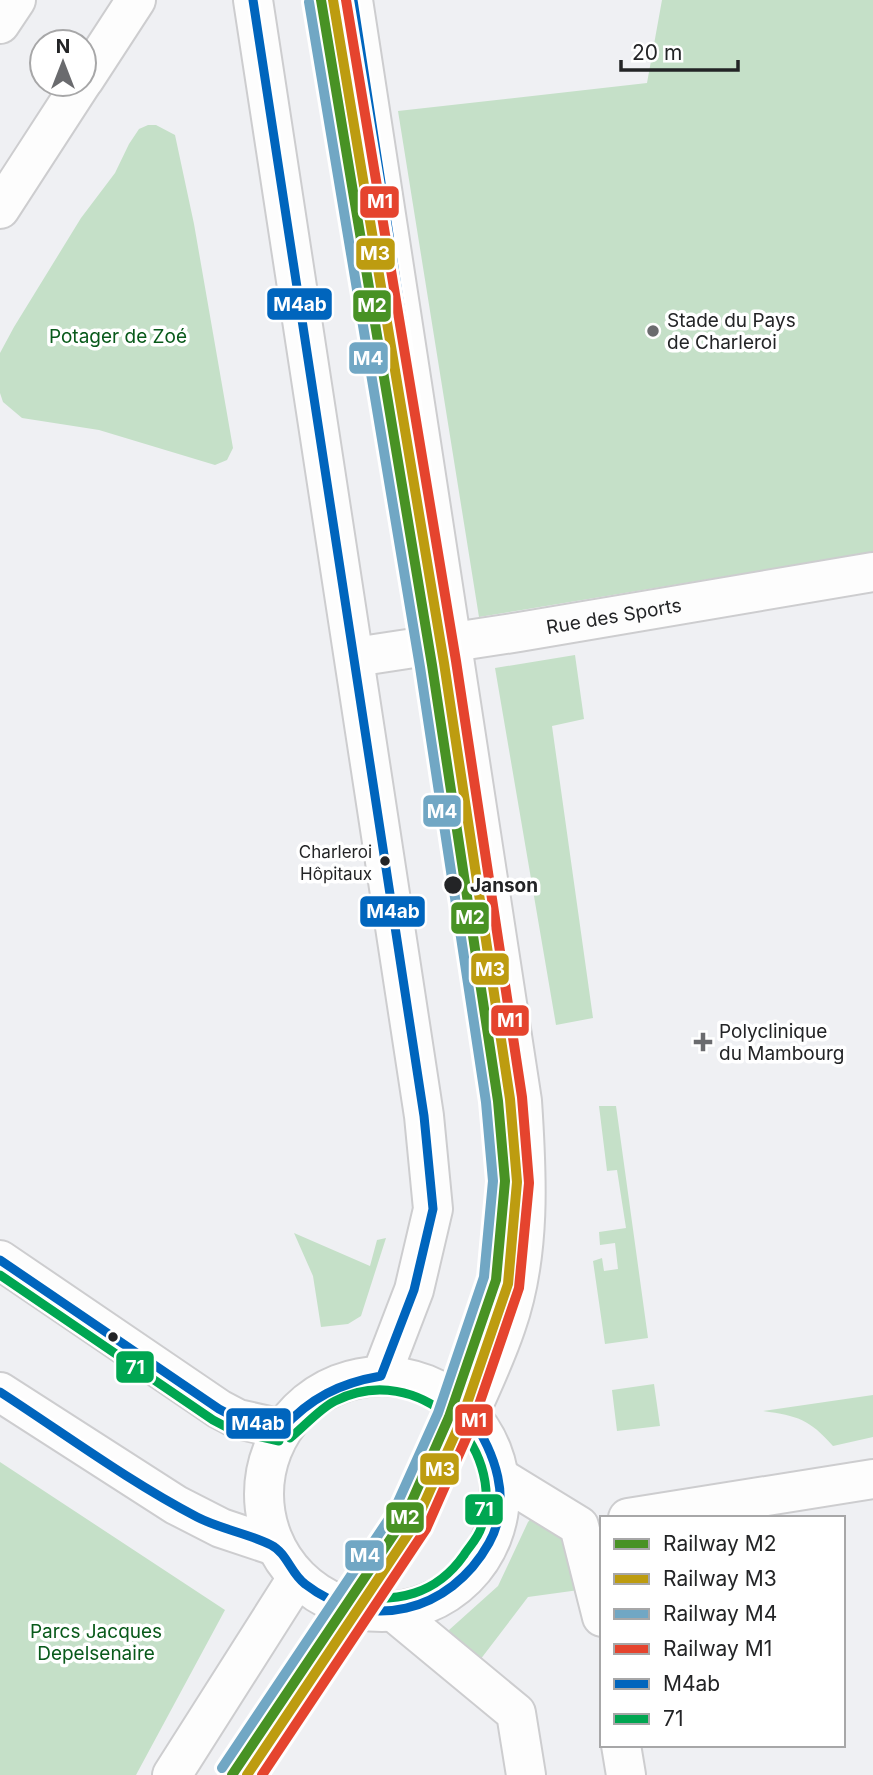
<svg xmlns="http://www.w3.org/2000/svg" width="873" height="1775" font-family="Inter,sans-serif">
<style>
.green{fill:#c5e0c8}
.lines{fill:none;stroke-linecap:round;stroke-linejoin:round}
.minor-casing{stroke:#cdcdcf;stroke-width:42}
.tertiary-casing{stroke:#cdcdcf;stroke-width:42}
.secondary-casing{stroke:#cdcdcf;stroke-width:42}
.minor{stroke:#fdfdfd;stroke-width:38}
.tertiary{stroke:#fdfdfd;stroke-width:38}
.secondary{stroke:#fdfdfd;stroke-width:38}
.bus-1-casing{stroke:#fff;stroke-width:14}
.bus-2-casing{stroke:#fff;stroke-width:14}
.bus-1{stroke:#0065bd;stroke-width:9}
.bus-2{stroke:#00a651;stroke-width:9}
.rail-1-casing{stroke:#fff;stroke-width:16}
.rail-2-casing{stroke:#fff;stroke-width:16}
.rail-3-casing{stroke:#fff;stroke-width:16}
.rail-4-casing{stroke:#fff;stroke-width:16}
.rail-1{stroke:#489224;stroke-width:10}
.rail-2{stroke:#bd9c10;stroke-width:10}
.rail-3{stroke:#71a7c4;stroke-width:10}
.rail-4{stroke:#e5442e;stroke-width:10}
.poi-dot{fill:#6a6b6e;stroke:#fff;stroke-width:2.5}
.bus-dot{fill:#232426;stroke:#fff;stroke-width:2.5}
.labels{text-anchor:middle;stroke-width:7;stroke-linejoin:round;paint-order:stroke}
.bus-label{font-size:17px;fill:#232426;stroke:#fff;text-anchor:end}
.poi-label{font-size:19px;fill:#232426;stroke:#fff;text-anchor:start}
.park-label{font-size:19px;fill:#095a1b;stroke:#fff}
.street-label{font-size:19px;fill:#232426;stroke:#fff}
.stop-label{font-size:19px;font-weight:bold;fill:#232426;stroke:#fff;text-anchor:start}
.line-badge{stroke:#fff;stroke-width:2.5}
.badge-label{font-size:19px;text-anchor:middle;font-weight:bold;fill:#fff}
</style>
<rect width="100%" height="100%" fill="#eff0f3"/>
<!-- green -->
<path class="green" d="M 662,0 L 873,0 L 873,552 L 479,617 L 398,111 L 647,83 Z
M 148,125 L 156,125 L 175,135 L 194,224 L 233,448 L 227,460 L 215,465 L 99,430 L 22,418 L 3,402 L 0,393 L 0,353 L 14,327 L 81,218 L 115,173 L 129,144 L 139,129 Z
M 575,655 L 584,719 L 552,726 L 593,1018 L 556,1025 L 495,668 Z
M 599,1106 L 616,1106 L 648,1338 L 605,1344 L 593,1261 L 602,1258 L 604,1271 L 618,1269 L 615,1243 L 600,1245 L 599,1232 L 626,1228 L 617,1170 L 607,1171 Z
M 294,1233 L 370,1266 L 377,1240 L 386,1238 L 361,1316 L 348,1324 L 321,1327 L 313,1276 Z
M 654,1384 L 660,1426 L 617,1431 L 612,1390 Z
M 873,1395 L 873,1437 L 833,1446 C 809,1419 798,1416 763,1411 Z
M 0,1462 L 225,1610 L 136,1775 L 0,1775 Z
M 536,1513 L 569,1541 L 579,1590 L 528,1597 L 480,1660 L 452,1641 L 449,1630 L 498,1586 L 528,1522 Z"/>
<g class="lines">
<defs>
<g id="minor">
<path d="M 0,24 L 16,0"/>
<path d="M 84,80 L 136,0"/>
<path d="M 0,209 L 81,84"/>
<path id="s1" d="M 355,657 L 519,632 L 873,572"/>
<path d="M 628,1518 L 873,1479"/>
</g>
<path id="tertiary" d="M 0,1260 L 219,1409 L 238,1419 L 282,1429
M 0,1392 L 176,1505 L 221,1528 L 275,1546
M 499,1477 L 579,1526 L 602,1617
M 394,1612 L 516,1713 L 526,1775
M 621,1745 L 626,1775"/>
<path id="secondary" d="M 253,0 L 424,1116 L 433,1209 L 414,1290 L 381,1376
M 353,0 L 522,1101 C 527,1175 531,1255 506,1326 C 496,1356 482,1385 469,1415
M264 1494a118 118 0 1 1 236 0a118 118 0 1 1-236 0Z
M 172,1775 L 297,1578
M 245,1775 L 349,1608"/>
</defs>
<!-- minor casing -->
<use href="#minor" class="minor-casing"/>
<!-- tertiary casing -->
<use href="#tertiary" class="tertiary-casing"/>
<!-- secondary casing -->
<use href="#secondary" class="secondary-casing"/>
<!-- minor -->
<use href="#minor" class="minor"/>
<!-- tertiary -->
<use href="#tertiary" class="tertiary"/>
<!-- secondary -->
<use href="#secondary" class="secondary"/>
<defs>
<path id="bus-1" d="M 0,1260 L 219,1409 L 238,1419 L 282,1429 C 310,1398 340,1383 381,1376 L 414,1290 L 433,1209 L 424,1116 L 253,0
M 0,1392 C 65,1434 128,1481 197,1517 C 220,1529 247,1533 271,1545 C 287,1553 291,1574 305,1584 C 368,1633 450,1613 489,1543 C 513,1500 495,1452 469,1415 C 486,1377 504,1340 514,1300 C 530,1235 526,1167 522,1101 L 353,0"/>
<path id="bus-2" d="M 0,1275 L 213,1420 L 234,1431 L 279,1441
M 290,1438 C 304,1427 319,1409 335,1401 C 417,1359 509,1444 481,1528 C 478,1538 469,1547 464,1555 C 436,1595 397,1603 351,1596
M 259,1775 L 359,1614"/>
</defs>
<!-- bus-1 casing -->
<use href="#bus-1" class="bus-1-casing"/>
<!-- bus-2 casing -->
<use href="#bus-2" class="bus-2-casing"/>
<!-- bus-1 -->
<use href="#bus-1" class="bus-1"/>
<!-- bus-2 -->
<use href="#bus-2" class="bus-2"/>
<defs>
<path id="rail-1" d="M 232,1775 L 404,1519 L 449,1417 L 496,1280 L 505,1181 L 498,1101 L 432,665 L 321,0"/>
<path id="rail-2" d="M 247,1775 L 415,1524 L 461,1421 L 508,1284 L 517,1182 L 510,1099 L 444,663 L 333,0"/>
<path id="rail-3" d="M 222,1768 L 393,1513 L 438,1413 L 484,1277 L 493,1181 L 486,1102 L 420,667 L 309,2"/>
<path id="rail-4" d="M 262,1775 L 426,1529 L 472,1425 L 519,1288 L 529,1183 L 522,1097 L 456,661 L 346,0"/>
</defs>
<!-- rail-1 casing -->
<use href="#rail-1" class="rail-1-casing"/>
<!-- rail-2 casing -->
<use href="#rail-2" class="rail-2-casing"/>
<!-- rail-3 casing -->
<use href="#rail-3" class="rail-3-casing"/>
<!-- rail-4 casing -->
<use href="#rail-4" class="rail-4-casing"/>
<!-- rail-1 -->
<use href="#rail-1" class="rail-1"/>
<!-- rail-2 -->
<use href="#rail-2" class="rail-2"/>
<!-- rail-3 -->
<use href="#rail-3" class="rail-3"/>
<!-- rail-4 -->
<use href="#rail-4" class="rail-4"/>
</g>
<!-- markers -->
<g class="poi-dot">
<circle cx="653" cy="331" r="7"/>
<path d="M699.5 1031.5h7v7h7v7h-7v7h-7v-7h-7v-7h7z"/>
</g>
<g class="bus-dot">
<circle cx="385" cy="861" r="6"/>
<circle cx="453" cy="885" r="10"/>
<circle cx="113" cy="1337" r="6"/>
</g>
<g class="labels">
<!-- bus labels -->
<g class="bus-label">
<text x="372" y="858">Charleroi<tspan x="372" dy="22">Hôpitaux</tspan></text>
</g>
<!-- poi labels -->
<g class="poi-label">
<text x="667" y="327">Stade du Pays<tspan x="667" dy="22">de Charleroi</tspan></text>
<text x="719" y="1038">Polyclinique<tspan x="719" dy="22">du Mambourg</tspan></text>
</g>
<!-- park labels -->
<g class="park-label">
<text x="118" y="343">Potager de Zoé</text>
<text x="96" y="1638">Parcs Jacques<tspan x="96" dy="22">Depelsenaire</tspan></text>
</g>
<!-- street labels -->
<g class="street-label">
<text dy="7" stroke="none"><textPath href="#s1" startOffset="262">Rue des Sports</textPath></text>
</g>
<!-- stop labels -->
<g class="stop-label">
<text x="470" y="892">Janson</text>
</g>
</g>
<g class="line-badge">
<rect x="359" y="185" width="41" height="34" rx="7" fill="#e5442e"/>
<rect x="355" y="237" width="41" height="34" rx="7" fill="#bd9c10"/>
<rect x="266" y="287" width="67" height="34" rx="7" fill="#0065bd"/>
<rect x="352" y="289" width="40" height="34" rx="7" fill="#489224"/>
<rect x="348" y="341" width="41" height="34" rx="7" fill="#71a7c4"/>
<rect x="422" y="794" width="40" height="34" rx="7" fill="#71a7c4"/>
<rect x="359" y="895" width="67" height="33" rx="7" fill="#0065bd"/>
<rect x="450" y="901" width="40" height="34" rx="7" fill="#489224"/>
<rect x="470" y="952" width="40" height="34" rx="7" fill="#bd9c10"/>
<rect x="490" y="1004" width="40" height="33" rx="7" fill="#e5442e"/>
<rect x="115" y="1350" width="40" height="34" rx="7" fill="#00a651"/>
<rect x="454" y="1403" width="40" height="34" rx="7" fill="#e5442e"/>
<rect x="225" y="1407" width="67" height="33" rx="7" fill="#0065bd"/>
<rect x="419" y="1452" width="41" height="34" rx="7" fill="#bd9c10"/>
<rect x="464" y="1493" width="40" height="33" rx="7" fill="#00a651"/>
<rect x="385" y="1501" width="40" height="33" rx="7" fill="#489224"/>
<rect x="344" y="1539" width="41" height="33" rx="7" fill="#71a7c4"/>
</g>
<g class="badge-label">
<text x="380" y="208">M1</text>
<text x="375" y="260">M3</text>
<text x="300" y="311">M4ab</text>
<text x="372" y="312">M2</text>
<text x="368" y="365">M4</text>
<text x="442" y="818">M4</text>
<text x="393" y="918">M4ab</text>
<text x="470" y="924">M2</text>
<text x="490" y="976">M3</text>
<text x="510" y="1027">M1</text>
<text x="135" y="1374">71</text>
<text x="474" y="1427">M1</text>
<text x="258" y="1430">M4ab</text>
<text x="440" y="1476">M3</text>
<text x="484" y="1516">71</text>
<text x="405" y="1524">M2</text>
<text x="365" y="1562">M4</text>
</g>
<!-- legend -->
<rect x="600" y="1516" width="245" height="231" fill="#ffffff" stroke="#a7a7a8" stroke-width="2"/>
<rect x="614" y="1539" width="35" height="10" fill="#489224" stroke="#a7a7a8" stroke-width="2"/>
<text x="663" y="1551" font-size="21" fill="#232426">Railway M2</text>
<rect x="614" y="1574" width="35" height="10" fill="#bd9c10" stroke="#a7a7a8" stroke-width="2"/>
<text x="663" y="1586" font-size="21" fill="#232426">Railway M3</text>
<rect x="614" y="1609" width="35" height="10" fill="#71a7c4" stroke="#a7a7a8" stroke-width="2"/>
<text x="663" y="1621" font-size="21" fill="#232426">Railway M4</text>
<rect x="614" y="1644" width="35" height="10" fill="#e5442e" stroke="#a7a7a8" stroke-width="2"/>
<text x="663" y="1656" font-size="21" fill="#232426">Railway M1</text>
<rect x="614" y="1679" width="35" height="10" fill="#0065bd" stroke="#a7a7a8" stroke-width="2"/>
<text x="663" y="1691" font-size="21" fill="#232426">M4ab</text>
<rect x="614" y="1714" width="35" height="10" fill="#00a651" stroke="#a7a7a8" stroke-width="2"/>
<text x="663" y="1726" font-size="21" fill="#232426">71</text>
<!-- north arrow -->
<g transform="translate(63 63)"><circle r="33" fill="#ffffff" stroke="#a7a7a8" stroke-width="2"/>
<path d="M0-5L12 26L0 18L-12 26Z" fill="#6a6b6e"/>
<text y="-10" font-size="19" font-weight="bold" text-anchor="middle" fill="#232426">N</text>
</g>
<!-- scale -->
<path d="M621 60v10h117v-10" fill="none" stroke="#232426" stroke-width="3.5"/>
<text x="632" y="60" font-size="21" fill="#232426" stroke="#ffffff" stroke-width="5" paint-order="stroke">20 m</text>
</svg>
